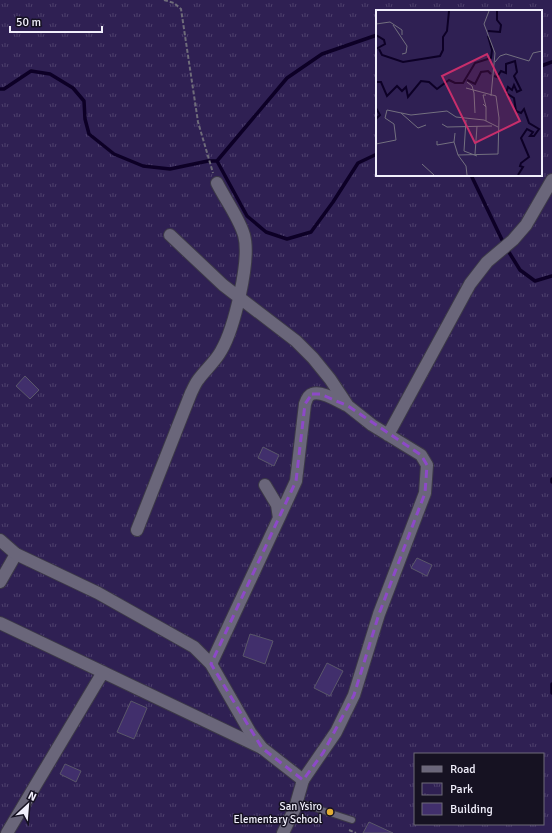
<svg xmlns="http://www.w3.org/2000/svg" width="552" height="833" font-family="Signika,sans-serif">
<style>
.park{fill:url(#park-tufts);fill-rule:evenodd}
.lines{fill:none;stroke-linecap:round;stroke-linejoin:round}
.stream{stroke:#0d0026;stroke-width:3.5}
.building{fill:#412f6c;stroke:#5a576a}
.service-casing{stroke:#3c3947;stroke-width:8}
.minor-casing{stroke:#3c3947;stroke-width:14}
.tertiary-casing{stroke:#3c3947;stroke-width:14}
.path{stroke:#6f6c7a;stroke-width:2;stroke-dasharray:4 2;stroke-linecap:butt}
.service{stroke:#6a667a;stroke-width:6}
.minor{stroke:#6a667a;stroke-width:12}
.tertiary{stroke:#6a667a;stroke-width:12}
.marked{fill:none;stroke:#8d49c8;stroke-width:3;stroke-dasharray:8 5;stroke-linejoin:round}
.poi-dot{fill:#e3ae34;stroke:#161222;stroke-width:1.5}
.labels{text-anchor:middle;stroke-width:3;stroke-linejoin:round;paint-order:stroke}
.poi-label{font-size:11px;fill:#f1effb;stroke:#161222;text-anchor:end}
.inset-river{fill:none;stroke:#0d0026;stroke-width:2}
.inset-road{fill:none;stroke:#73707f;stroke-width:1}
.view{fill:#c72e6b;fill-opacity:0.15;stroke:#c72e6b;stroke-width:2}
.inset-edge{fill:none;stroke:#f1effb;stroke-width:2}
</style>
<defs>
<pattern id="park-tufts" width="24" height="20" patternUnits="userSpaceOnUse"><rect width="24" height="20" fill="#2f2053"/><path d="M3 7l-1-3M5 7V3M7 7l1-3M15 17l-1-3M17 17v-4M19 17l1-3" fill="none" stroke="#4e416d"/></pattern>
</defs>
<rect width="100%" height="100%" fill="#1f1c2c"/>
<!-- park -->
<path class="park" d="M 0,0 L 552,0 L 552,833 L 0,833 ZM 377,11 L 541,11 L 541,175 L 377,175 ZM 415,754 L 543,754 L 543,824 L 415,824 Z"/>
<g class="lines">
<!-- stream -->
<path class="stream" d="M 541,66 L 552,62
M 0,89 L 4,89 L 31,71 L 50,74 L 73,88 L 84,101 L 85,119 L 89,134 L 114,154 L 143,166 L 170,169 L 208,161 L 217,161
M 217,161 L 247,216 L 266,232 L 287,239 L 311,232 L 333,202 L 358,163 L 377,154
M 217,161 L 287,78 L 322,54 L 377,35
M 471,175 L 504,244
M 507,249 L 520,270 L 535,281 L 552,276
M 552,479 L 552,482
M 552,684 L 552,693"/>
</g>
<!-- building -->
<path class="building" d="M 25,376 L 39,390 L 30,399 L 16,386 Z
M 263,447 L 279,455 L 274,466 L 258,458 Z
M 417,558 L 432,565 L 427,576 L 411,568 Z
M 250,634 L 273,641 L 265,664 L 243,656 Z
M 327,663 L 343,671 L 330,696 L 314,688 Z
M 131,701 L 147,708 L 134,739 L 117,732 Z
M 65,764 L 81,771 L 76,782 L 60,774 Z
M 369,822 L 393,833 L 363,833 Z"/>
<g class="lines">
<defs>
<path id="service" d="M 297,802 L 352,820"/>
<path id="minor" d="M 170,235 L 223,285 L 296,341 L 313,358 L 330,379 L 348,406 L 372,425 L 421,455 L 427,465 L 425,493 L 379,614 L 354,695 L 336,732 L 303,780
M 388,435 L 470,284 L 487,262 L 513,240 L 526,225 L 552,180
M 279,518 L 296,481 L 305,404 C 306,401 308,395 312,394 C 322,390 339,402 348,406
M 137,530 L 191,393 C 193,389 195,384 198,380 C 205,370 215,362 221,351 C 234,329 251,260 244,235 C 239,218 225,199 217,183
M 0,582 L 16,554
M 0,623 L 262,748
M 211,664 L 279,518 L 277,505 L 265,485
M 7,833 L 103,672"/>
<path id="tertiary" d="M 0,540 L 16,554 L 98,593 L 194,647 L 211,664 L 250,732 L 262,748 L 303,780 L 295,808 L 283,833"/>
</defs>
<!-- service casing -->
<use href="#service" class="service-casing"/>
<!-- minor casing -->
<use href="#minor" class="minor-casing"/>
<!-- tertiary casing -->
<use href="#tertiary" class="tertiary-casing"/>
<!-- path -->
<path class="path" d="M 164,0 L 174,3 L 181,9 L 198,122 L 213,173
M 349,830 L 356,833"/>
<!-- service -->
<use href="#service" class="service"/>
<!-- minor -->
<use href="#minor" class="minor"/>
<!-- tertiary -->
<use href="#tertiary" class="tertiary"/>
</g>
<!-- marked area -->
<path class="marked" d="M 312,394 L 320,394 L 348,406 L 421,455 L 427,465 L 425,493 L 379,614 L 354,695 L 323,753 L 303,780 L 262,748 L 211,664 L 296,481 L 305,404 Z"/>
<!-- markers -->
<circle class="poi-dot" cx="330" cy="812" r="4"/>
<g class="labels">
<!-- poi labels -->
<g class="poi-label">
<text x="322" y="810">San Ysiro<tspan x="322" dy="13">Elementary School</tspan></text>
</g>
</g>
<!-- overview -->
<g transform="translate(376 10)">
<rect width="166" height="166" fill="#1f1c2c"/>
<path d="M 0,1 L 166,1 L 166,165 L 0,165 Z" fill="#2f2053"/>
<path class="inset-river" d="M 112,21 L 124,22 L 125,15 L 121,10 L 121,1M 0,25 L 8,30 L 9,34 L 0,39M 3,39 L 6,45 L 27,52 L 64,46 L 67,40 L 67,27 L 71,21 L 73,1M 118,66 L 121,67 L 125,61 L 130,63 L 130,54 L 139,51 L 141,62 L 138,66 L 145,80 L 141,82 L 138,75 L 136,80 L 132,77 L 130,83 L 138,88 L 140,101 L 145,103 L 148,99 L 153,113 L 163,119 L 158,126 L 154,126 L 157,122 L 151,119 L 145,128 L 153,147 L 145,153 L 144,156 L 147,157 L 142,165M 91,70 L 99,74 L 105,62 L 112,61 L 115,64M 0,78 L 0,72 L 5,72 L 11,86 L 21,76 L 26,81 L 30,77 L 32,87 L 45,71 L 53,72 L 61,79 L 73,70 L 79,73 L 87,73 L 99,53 L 115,48 L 116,40 L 112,26M 0,98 L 4,105 L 0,109"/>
<path class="inset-road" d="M 113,1 L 108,14 L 119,43 L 115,86M 0,14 L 14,12 L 26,20 L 26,25M 17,15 L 31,36 L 30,43 L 26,44M 119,52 L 124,46 L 130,44 L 153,51 L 157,43 L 166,41M 91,72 L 96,76 L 98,83 L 99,103M 107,94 L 110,97 L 110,111M 110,97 L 107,85 L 110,85M 25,103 L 42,118 L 50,115M 90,110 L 88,141 L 101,146M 66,114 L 71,117 L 116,116M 79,123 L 78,132 L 82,145 L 122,144 L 123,108 L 120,86 L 90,78M 61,131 L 61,135 L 78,132M 0,134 L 20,130 L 18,114 L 9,108 L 11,100 L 35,105 L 71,101 L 80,107 L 108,110 L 122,117M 99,144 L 101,116M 82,145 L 90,156 L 91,165M 46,154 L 58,165"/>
<path class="view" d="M 111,44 L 144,111 L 99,133 L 66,66 Z"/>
<rect width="166" height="166" class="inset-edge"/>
</g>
<!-- legend -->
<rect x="414" y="753" width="130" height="72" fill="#161222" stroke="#6e6a79"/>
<rect x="422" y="766" width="20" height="6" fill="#6a667a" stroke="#6e6a79"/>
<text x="450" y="773" font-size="12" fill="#f1effb">Road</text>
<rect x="422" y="783" width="20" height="12" fill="url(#park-tufts)" stroke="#6e6a79"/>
<text x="450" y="793" font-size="12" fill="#f1effb">Park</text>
<rect x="422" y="803" width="20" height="12" fill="#412f6c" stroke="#6e6a79"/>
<text x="450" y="813" font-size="12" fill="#f1effb">Building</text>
<!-- north arrow -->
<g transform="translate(28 805) rotate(26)" stroke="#161222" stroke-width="3" paint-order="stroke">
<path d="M0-3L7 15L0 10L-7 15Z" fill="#f1effb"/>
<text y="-6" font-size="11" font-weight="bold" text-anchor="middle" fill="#f1effb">N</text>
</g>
<!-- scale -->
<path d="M10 26v6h92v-6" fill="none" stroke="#f1effb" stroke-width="2"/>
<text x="16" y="26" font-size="12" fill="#f1effb" stroke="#161222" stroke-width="3" paint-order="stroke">50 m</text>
</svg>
